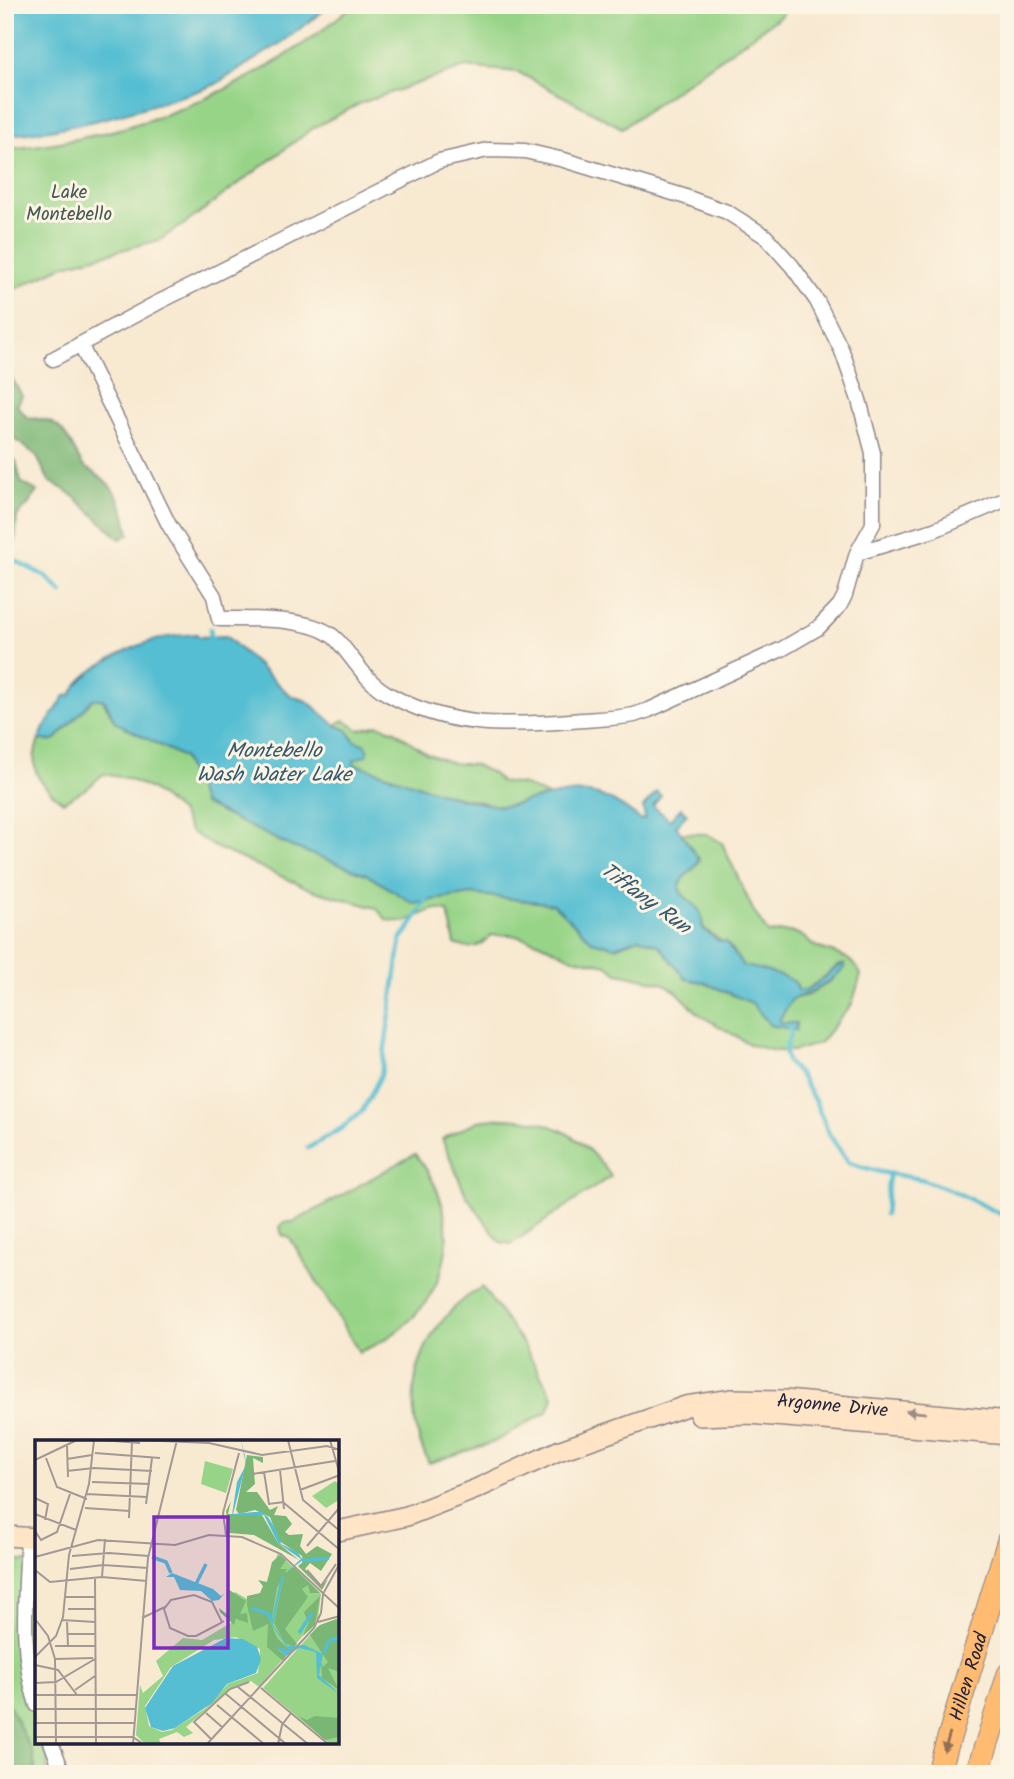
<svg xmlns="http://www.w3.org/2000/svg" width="1014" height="1779" font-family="Kalam,sans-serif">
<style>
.green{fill:#98d488;stroke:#5d7b62;stroke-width:2}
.forest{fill:#7ab674;stroke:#4e6c58;stroke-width:2}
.water{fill:#55bed2;stroke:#3c7086;stroke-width:2}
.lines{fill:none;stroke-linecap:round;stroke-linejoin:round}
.stream{stroke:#55bed2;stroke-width:4.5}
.minor-casing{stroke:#8d8686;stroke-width:17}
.secondary-casing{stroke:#8d8686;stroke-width:22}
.primary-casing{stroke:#8d8686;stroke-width:25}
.minor{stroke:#fff;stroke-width:14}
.secondary{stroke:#ffe4c6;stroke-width:19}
.primary{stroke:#ffbb71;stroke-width:23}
.oneway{fill:#9c8d87}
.oneway2{fill:#906e56}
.labels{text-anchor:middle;stroke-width:6;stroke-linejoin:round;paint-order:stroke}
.park-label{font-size:19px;fill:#455752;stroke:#fcf5e5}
.street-label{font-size:19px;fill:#22223b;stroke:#fcf5e5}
.water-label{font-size:21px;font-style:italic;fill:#345970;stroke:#fcf5e5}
.inset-river{fill:none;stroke:#55bed2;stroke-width:3.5}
.inset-road{fill:none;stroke:#a29995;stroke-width:2}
.view{fill:#7b2cbf;fill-opacity:0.15;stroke:#7b2cbf;stroke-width:3.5}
.inset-edge{fill:none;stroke:#22223b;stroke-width:3.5}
</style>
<rect width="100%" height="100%" fill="#fcf5e5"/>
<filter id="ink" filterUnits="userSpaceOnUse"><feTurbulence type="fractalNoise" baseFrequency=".0143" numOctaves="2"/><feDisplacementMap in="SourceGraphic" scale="14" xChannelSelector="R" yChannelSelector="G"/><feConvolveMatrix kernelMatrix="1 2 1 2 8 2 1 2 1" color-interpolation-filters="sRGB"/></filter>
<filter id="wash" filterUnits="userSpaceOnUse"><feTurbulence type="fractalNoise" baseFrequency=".00686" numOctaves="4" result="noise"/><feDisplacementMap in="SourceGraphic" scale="28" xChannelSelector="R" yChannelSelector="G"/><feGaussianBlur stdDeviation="1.57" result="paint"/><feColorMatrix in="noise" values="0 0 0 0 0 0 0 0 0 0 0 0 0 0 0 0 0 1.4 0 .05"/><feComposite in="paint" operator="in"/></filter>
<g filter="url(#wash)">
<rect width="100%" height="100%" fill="#f8e9d1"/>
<!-- green -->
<path class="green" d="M 353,5 L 786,5 L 782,15 L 622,128 L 518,72 L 465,67 L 361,103 L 313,128 L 186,223 L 159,240 L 65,265 L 5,294 L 5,149 C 132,139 257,89 353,5 Z
M 93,699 L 102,699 L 115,722 L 183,757 L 203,804 L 290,846 L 366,874 L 413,903 L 471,894 L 553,904 L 592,941 L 615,947 L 639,938 L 659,945 L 686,979 L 703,982 L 752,1003 L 770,1025 L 778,1027 L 781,1023 L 779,1017 L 792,999 L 809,995 L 833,979 L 840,964 L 808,989 L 798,991 C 797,989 795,983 793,981 C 787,977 749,966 743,967 L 731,948 L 704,929 C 702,924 702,917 700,912 C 695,902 684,899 679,889 C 683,871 696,872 699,860 L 680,833 L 707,834 L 722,843 L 753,910 L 768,933 C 779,932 793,930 802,936 C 807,939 809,944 815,946 C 834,955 851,953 861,975 L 852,1004 L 820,1043 L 794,1051 L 775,1051 L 751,1045 L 700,1015 L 677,992 L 663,983 L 618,973 L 607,965 L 573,958 L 538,942 L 512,935 L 492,935 C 480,947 471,951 455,944 L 448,911 L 434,909 L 405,922 L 387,920 L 376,908 L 312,890 L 215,847 L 190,831 L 180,812 L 151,789 L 126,778 L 103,774 L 89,787 L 63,802 C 39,784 27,769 39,740 L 56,739 Z
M 344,720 L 359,730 L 378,725 L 395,731 L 426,753 L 452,763 L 475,765 L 492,773 L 501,782 L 524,785 L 548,796 L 502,807 L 438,792 L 354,764 L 352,761 L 355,741 L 347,730 L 335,725 Z
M 502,1118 C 553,1119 581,1135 611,1176 L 511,1244 L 500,1242 L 466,1195 L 442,1139 L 478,1121 Z
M 415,1154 C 475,1227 446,1319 359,1352 L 290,1238 L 282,1235 L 280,1227 L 284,1222 L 294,1222 Z
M 482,1287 L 523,1344 L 553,1397 L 548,1411 L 494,1442 L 429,1463 C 395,1398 419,1323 482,1287 Z
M 5,1560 L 37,1562 L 37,1742 L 50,1742 L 47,1774 L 5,1774 Z"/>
<!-- forest -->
<path class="forest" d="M 5,367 L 22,396 L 17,406 L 28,418 C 66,419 66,438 82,464 C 85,469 91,470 95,473 C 118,489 125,508 129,534 L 120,539 L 70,493 L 49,481 L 36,455 L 5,432 Z
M 5,453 L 16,461 L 21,482 L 37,491 L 28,505 L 17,516 L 15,542 L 5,569 Z
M 5,1697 L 33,1754 L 36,1774 L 5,1774 Z"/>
<!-- water -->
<path class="water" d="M 5,5 L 331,5 L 284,41 L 216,84 L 201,90 C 137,110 73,131 5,135 Z
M 197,634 L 199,637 L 226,636 L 291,696 L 307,701 L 335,725 L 347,730 L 355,741 L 366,745 L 368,751 L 366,755 L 354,760 L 354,764 C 400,778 453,801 500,806 C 509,807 522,802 531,800 C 584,789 597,786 641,820 L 645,818 L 643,807 L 657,792 L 661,796 L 653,806 L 670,820 L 681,808 L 687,814 L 676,826 L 699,859 C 696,872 683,871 679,889 C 684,899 695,902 700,912 C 702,917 702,924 703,929 L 718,941 L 726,942 L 743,966 C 750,966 785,976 793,981 C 797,984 797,986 798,991 C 817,991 828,969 844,964 L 844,968 C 828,984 814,992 792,999 L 780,1019 L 781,1023 L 796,1023 L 796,1030 L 770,1025 L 752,1003 L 703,982 L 686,979 L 659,945 L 639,938 L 615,947 L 592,941 L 553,904 L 472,894 L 413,903 L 366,874 L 290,846 L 203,804 L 183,757 L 115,722 L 107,704 L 102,699 L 93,699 L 56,739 L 50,741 L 39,740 L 44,728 L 65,696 L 71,695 C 81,669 138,643 164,638 C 175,635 186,635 197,634 Z"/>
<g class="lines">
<!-- stream -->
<path class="stream" d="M 5,550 L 16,561 L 45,576 L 62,592
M 210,629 L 211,636 L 215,641
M 5,713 L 8,714
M 789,1028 L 791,1031 L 785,1051 L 787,1062 L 799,1074 L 816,1103 L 829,1134 L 849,1163 L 880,1172 L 921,1179 L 951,1190 L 1009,1218
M 308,1148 L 342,1128 L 363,1110 L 381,1075 L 401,939 L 412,925 L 427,898
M 885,1214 L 889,1174"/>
</g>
</g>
<g filter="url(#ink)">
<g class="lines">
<defs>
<path id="minor" d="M 53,359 L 157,303 L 439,161 L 488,150 L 525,151 L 564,160 L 683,196 L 727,212 L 765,236 L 792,266 L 817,301 L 842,351 L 859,400 L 873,453 L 873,524 L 857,553 L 845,595 L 840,605 L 818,628 L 782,649 L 649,710 L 634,715 C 613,719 592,719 570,721 C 505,726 448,728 388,694 C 366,682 354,659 337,640 C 315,616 249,619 219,619 L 214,596 L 169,525 L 80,344
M 857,553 L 934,530 L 1009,498
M 28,1538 C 26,1594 19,1650 37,1705
M 51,1742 L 63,1774"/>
<g id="secondary">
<path d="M 700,1416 L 749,1414 L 1009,1435"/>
<path id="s1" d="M 338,1531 L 407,1516 L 476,1489 L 558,1451 L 686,1406 L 733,1399 L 785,1400 L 1009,1421"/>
<path d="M 5,1536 L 37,1538"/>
</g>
<g id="primary">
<path id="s2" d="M 938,1774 L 1009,1540"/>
<path d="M 977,1774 L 1009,1674"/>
</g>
</defs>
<!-- minor casing -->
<use href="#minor" class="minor-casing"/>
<!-- secondary casing -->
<use href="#secondary" class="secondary-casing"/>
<!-- primary casing -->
<use href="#primary" class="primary-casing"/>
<!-- minor -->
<use href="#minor" class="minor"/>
<!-- secondary -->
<use href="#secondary" class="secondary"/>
<!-- primary -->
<use href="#primary" class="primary"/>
</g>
<!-- one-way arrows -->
<defs><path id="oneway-solid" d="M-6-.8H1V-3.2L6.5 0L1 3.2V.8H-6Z" transform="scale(1.75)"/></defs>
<use class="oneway" href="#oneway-solid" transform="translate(916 1412) rotate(-174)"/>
<use class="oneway2" href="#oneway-solid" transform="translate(947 1742) rotate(107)"/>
</g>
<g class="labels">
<!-- park labels -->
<g class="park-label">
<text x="69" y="198">Lake<tspan x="69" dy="22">Montebello</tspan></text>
</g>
<!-- street labels -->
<g class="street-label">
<text dy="7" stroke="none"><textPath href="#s1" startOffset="518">Argonne Drive</textPath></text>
<text dy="7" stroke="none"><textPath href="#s2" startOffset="102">Hillen Road</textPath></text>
</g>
<!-- water labels -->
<g class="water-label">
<text x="274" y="757">Montebello<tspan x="274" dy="24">Wash Water Lake</tspan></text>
<text transform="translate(646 898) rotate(36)" y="7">Tiffany Run</text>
</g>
</g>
<!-- overview -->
<g transform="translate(35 1440)">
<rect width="304" height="304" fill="#f8e9d1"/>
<path d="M 170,21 L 198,29 L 191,53 L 166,44 ZM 300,41 L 304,44 L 304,60 L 291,68 L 277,56 ZM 243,113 L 286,154 L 283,178 L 224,247 L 216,241 L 195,249 L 151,287 L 158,293 L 149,297 L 142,292 L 124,299 L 126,304 L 110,304 L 101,295 L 105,245 L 108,253 L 128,236 L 121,221 L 148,198 L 167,200 L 204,178 L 194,158 L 200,152 L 212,159 L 227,154 ZM 201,197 L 225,209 L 223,233 L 193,244 L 171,268 L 137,290 L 127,292 L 114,286 L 110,266 L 136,227 L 179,200 ZM 304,179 L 304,304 L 295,304 L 228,248 L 282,187 Z" fill="#98d488" fill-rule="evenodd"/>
<path d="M 212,15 L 228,17 L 228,23 L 218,18 L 220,44 L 211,52 L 222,52 L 235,70 L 243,66 L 239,75 L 251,76 L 257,84 L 250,92 L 254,95 L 268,94 L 265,106 L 271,114 L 282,106 L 297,114 L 286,131 L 275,123 L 270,129 L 286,146 L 293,139 L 287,150 L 263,126 L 268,122 L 267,116 L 244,101 L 235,77 L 220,70 L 204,74 L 201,70 ZM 196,61 L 193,74 L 227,75 L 243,103 L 264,120 L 219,95 L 194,93 L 191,71 ZM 245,115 L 251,120 L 245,129 L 252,129 L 242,148 L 236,183 L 242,198 L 255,210 L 253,213 L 242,209 L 251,216 L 248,221 L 232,207 L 233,184 L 218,191 L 212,165 L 212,156 L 225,153 L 228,146 L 223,140 L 232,142 L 237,122 ZM 259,127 L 285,153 L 275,153 L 273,145 L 267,149 L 273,157 L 250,189 L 262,204 L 259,207 L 250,203 L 239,183 L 249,134 ZM 193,149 L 211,161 L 205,174 L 212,173 L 213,183 L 201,179 L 199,185 L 185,172 L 184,168 L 194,176 ZM 285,156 L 280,185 L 268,196 L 274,182 L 267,184 L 272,180 L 269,172 ZM 304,178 L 304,232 L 293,228 L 304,250 L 287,238 L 286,221 L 288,227 L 293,222 L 275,195 L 285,185 ZM 263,276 L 272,280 L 280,276 L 304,278 L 304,297 L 290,300 Z" fill="#7ab674"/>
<path d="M 206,0 L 210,16 L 211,24 L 198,74 L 219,72 L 226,72 L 233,77 L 241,90 L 246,104 L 262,112 L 268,120 L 249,134 L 238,185 L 253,206 L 269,205 L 288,214 L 284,235 L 304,254 L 282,238 L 281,212 L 264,208 L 251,216 L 240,206 L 255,211 L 236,184 L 246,137 L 266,119 L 243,103 L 229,75 L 197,75 L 202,42 L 211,25 ZM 137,133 L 178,149 L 186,156 L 190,153 L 184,160 L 177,161 L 166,151 L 145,150 L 139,137 L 131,137 ZM 191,198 L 208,199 L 222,207 L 226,219 L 221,233 L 192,244 L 177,263 L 140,288 L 128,291 L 116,287 L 110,268 L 138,226 Z" fill="#55bed2"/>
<path class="inset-river" d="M 117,117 L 131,122 L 136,133M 267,121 L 294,118M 161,144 L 171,124M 216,168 L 234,174 L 236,181M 264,193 L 277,173M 289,212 L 294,201 L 305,197"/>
<path class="inset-road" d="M 66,0 L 105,3M 103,0 L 174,3 L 227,15 L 292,6 L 305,10M 253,0 L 268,60 L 305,91M 295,0 L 305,35M 32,6 L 33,37M 60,13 L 125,18M 11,18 L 22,47 L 52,59M 32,19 L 57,15M 0,20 L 42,0M 245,30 L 249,69M 32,31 L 59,28 L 117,31M 229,32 L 234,64 L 249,62M 217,34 L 300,21M 57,42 L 115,44M 265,50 L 305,35M 51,54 L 112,57M 0,58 L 13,64 L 10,80M 249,63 L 305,110M 111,64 L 117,18M 50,68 L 95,71M 0,74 L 41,90M 94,78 L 97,1M 0,91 L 6,100 L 22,92 L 35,54M 191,95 L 188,73 L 204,13M 272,106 L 305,67M 37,116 L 74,113 L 114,116M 0,117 L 63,100 L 140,105 L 174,95 L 207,97 L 246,114 L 305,169M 35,129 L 68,125 L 113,128M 0,130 L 15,142 L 67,137 L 112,141M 272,130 L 286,146 L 301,124M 60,137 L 61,304M 67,137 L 70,99M 31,157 L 60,157M 33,169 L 60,169M 107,178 L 130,167M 0,179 L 13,196 L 20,219 L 21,304M 27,180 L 60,182M 32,182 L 33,206M 187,182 L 177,162 L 159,155 L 136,160 L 129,169 L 135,188 L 153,196 L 161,196 L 182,185 L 189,181M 283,182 L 305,176M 32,194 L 60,194M 20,206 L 60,206M 0,217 L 21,196 L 28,177 L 34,115 L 54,44 L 59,0M 20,219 L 58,218M 0,225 L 23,230 L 42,255M 0,243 L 21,242 L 60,219M 203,247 L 273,304M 226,248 L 293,304M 40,250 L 60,236M 191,254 L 251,304M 0,255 L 102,255M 182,265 L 229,304M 0,269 L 101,269M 171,273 L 187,287M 0,283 L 100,283M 0,297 L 98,297 L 108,304M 176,299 L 159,282 L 195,249 L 214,242M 98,304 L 113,118 L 142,0M 172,304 L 279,188 L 286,173 L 288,154 L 305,123M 243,304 L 247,285 L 256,273"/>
<path class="view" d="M 119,77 L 193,77 L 193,208 L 119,208 Z"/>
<rect width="304" height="304" class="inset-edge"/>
</g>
<!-- margin -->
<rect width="1014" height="1779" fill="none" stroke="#fcf5e5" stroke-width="28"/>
</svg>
